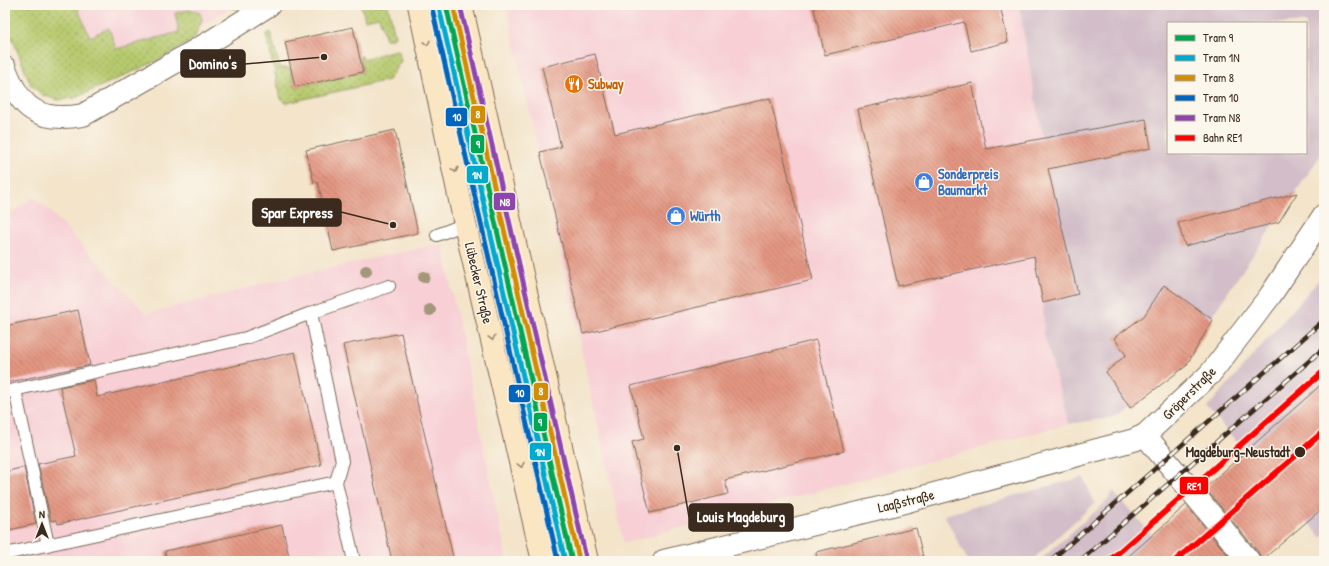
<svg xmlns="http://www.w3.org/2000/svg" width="1329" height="566" font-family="'Patrick Hand',sans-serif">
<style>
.built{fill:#f7cfd5}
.industrial{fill:#d2bdc8;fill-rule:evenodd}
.grass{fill:url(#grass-dots);stroke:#787a46}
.building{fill:url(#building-back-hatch)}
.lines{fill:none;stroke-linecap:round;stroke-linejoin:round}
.lane-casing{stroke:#7b6b5a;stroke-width:14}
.street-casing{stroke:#7b6b5a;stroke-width:24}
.secondary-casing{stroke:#7b6b5a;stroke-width:24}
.lane{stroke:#fff;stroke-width:12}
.street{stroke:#fff;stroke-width:22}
.secondary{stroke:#fbe6c4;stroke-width:22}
.rail-casing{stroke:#3b2a1e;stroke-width:4.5}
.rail{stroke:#fbf7ec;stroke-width:3;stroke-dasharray:9;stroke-linecap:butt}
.rail-1-casing{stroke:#fbf7ec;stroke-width:9}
.rail-1{stroke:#f00;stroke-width:6}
.tram-1-casing{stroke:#fbf7ec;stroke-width:8}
.tram-2-casing{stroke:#fbf7ec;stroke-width:8}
.tram-3-casing{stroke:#fbf7ec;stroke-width:8}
.tram-4-casing{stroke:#fbf7ec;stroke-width:8}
.tram-5-casing{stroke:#fbf7ec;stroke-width:8}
.tram-1{stroke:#00a651;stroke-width:5}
.tram-2{stroke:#00a9ce;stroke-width:5}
.tram-3{stroke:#d18d06;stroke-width:5}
.tram-4{stroke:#0065bd;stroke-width:5}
.tram-5{stroke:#8e44ad;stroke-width:5}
.tree{fill:#a29879}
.oneway{stroke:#9b8871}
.stop-dot{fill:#3b2a1e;stroke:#fbf7ec;stroke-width:1.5}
.labels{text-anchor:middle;stroke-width:3;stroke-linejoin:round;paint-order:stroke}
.food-label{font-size:14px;font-weight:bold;fill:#c56008;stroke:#fbf7ec;text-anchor:start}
.shop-label{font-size:14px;font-weight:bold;fill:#366cbe;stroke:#fbf7ec;text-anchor:start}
.street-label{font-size:14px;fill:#3b2a1e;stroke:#fbf7ec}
.stop-label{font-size:14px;font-weight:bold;fill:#3b2a1e;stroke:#fbf7ec;text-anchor:end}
.leader{fill:none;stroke:#3b2a1e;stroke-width:1.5}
.callout-dot{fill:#3b2a1e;stroke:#fbf7ec;stroke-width:1.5}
.callout{fill:#3b2a1e;stroke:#3b2a1e;stroke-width:1.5}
.callout-label{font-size:15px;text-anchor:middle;font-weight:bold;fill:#fff}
.line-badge{stroke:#fbf7ec;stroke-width:1.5}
.badge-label{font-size:11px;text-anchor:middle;font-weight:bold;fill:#fff}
</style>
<defs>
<pattern id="grass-dots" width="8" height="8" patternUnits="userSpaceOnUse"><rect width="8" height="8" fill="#b6c96d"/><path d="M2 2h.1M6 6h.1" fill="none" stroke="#95a359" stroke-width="1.8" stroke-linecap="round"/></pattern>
<pattern id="building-back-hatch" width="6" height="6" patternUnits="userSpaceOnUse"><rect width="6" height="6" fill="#e39682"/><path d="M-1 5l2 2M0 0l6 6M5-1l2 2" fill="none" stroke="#b97b6a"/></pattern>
</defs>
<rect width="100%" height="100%" fill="#fbf7ec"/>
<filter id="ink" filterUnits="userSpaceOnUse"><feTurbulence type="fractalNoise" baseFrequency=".025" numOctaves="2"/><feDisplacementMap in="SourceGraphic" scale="8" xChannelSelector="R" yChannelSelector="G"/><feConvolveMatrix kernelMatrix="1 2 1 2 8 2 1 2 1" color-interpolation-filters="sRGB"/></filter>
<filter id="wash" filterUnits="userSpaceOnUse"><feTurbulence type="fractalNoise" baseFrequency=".012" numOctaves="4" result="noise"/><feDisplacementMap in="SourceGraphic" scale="16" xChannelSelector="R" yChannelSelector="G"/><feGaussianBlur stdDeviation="0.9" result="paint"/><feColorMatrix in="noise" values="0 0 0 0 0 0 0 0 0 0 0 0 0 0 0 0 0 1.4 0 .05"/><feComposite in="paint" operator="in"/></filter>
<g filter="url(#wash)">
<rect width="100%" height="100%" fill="#f3e4ca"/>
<!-- built -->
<path class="built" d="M 76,5 L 235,5 L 201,26 L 116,49 L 90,37 Z
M 506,5 L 1019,5 L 1042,139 L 1044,334 L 1069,424 L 624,543 Z
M 33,197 L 46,207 L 146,314 L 290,277 L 442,243 L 507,561 L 5,561 L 5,218 Z"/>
<!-- industrial -->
<path class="industrial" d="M 1019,5 L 1324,5 L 1324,150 L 1184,357 L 1114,417 L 1069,424 L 1044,334 L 1043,303 L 1011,145 L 1042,139 ZM 1168,23 L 1306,23 L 1306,153 L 1168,153 Z
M 1324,274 L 1324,535 L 1321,537 L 1207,408 Z
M 1083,477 L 1095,503 L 1031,561 L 968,561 L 944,515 Z
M 1113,491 L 1175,561 L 1039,561 L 1108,500 Z"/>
<!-- grass -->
<path class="grass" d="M 5,5 L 76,5 L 90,37 L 109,28 L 116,49 L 179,32 L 175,13 C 184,11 201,5 202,20 L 194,39 L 163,58 L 75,98 L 57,100 L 43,95 L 31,85 L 5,20 Z
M 226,5 L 247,5 L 238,10 Z
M 361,5 L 388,5 L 395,36 L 393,37 L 393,39 L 386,39 L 379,17 L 365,20 Z
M 270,32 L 280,68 L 290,68 L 295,87 L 363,72 L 360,56 L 362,56 L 363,59 L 396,50 L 399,51 L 401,61 L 388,80 L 286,103 L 281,99 L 266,35 Z"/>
<g id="blocks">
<!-- building -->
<path class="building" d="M 813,5 L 1000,5 L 1008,42 L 971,51 L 964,22 L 825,55 Z
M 353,27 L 363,72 L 295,87 L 285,42 Z
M 595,54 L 615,134 L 770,98 L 813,280 L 583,334 L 540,152 L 561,147 L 542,67 Z
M 972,83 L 986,149 L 1146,119 L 1151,148 L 1048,169 L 1078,294 L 1043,303 L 1034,256 L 898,286 L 858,109 Z
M 395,130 L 418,233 L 333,251 L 318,182 L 314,183 L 306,150 Z
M 1297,193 L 1279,222 L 1185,246 L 1178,223 Z
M 1164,285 L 1213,320 L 1186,366 L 1130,408 L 1106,372 L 1126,355 L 1114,338 L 1144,316 Z
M 78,310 L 90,365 L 5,383 L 5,326 Z
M 401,333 L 454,561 L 392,561 L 343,345 Z
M 816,340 L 844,451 L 725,480 L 728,494 L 650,513 L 632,442 L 644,439 L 631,386 Z
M 295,352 L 321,465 L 58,524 L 57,520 L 51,521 L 38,464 L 76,456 L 60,387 L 94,380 L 97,397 Z
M 1324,382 L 1324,507 L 1261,561 L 1259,553 L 1205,488 Z
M 24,467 L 36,524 L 5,531 L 5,472 Z
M 1186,505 L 1233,561 L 1123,561 L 1147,540 Z
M 282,525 L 290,561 L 166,561 L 165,551 Z
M 916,528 L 924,561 L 817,561 L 816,552 Z"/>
</g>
</g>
<g filter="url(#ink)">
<use href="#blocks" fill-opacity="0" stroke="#7b6b5a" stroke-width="1"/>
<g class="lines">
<defs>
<path id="lane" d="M 437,235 L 465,224
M 15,390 L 48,545
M 5,392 L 246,338 L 311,313 L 389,286
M 336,482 L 354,561
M 5,554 L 336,482 L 342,461 L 311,313"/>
<path id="street" d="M 5,68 C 20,109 39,123 83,115 L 210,42 L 269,5
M 1145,435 L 1249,561
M 664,561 L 908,501 L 1134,440 L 1145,435 L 1210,374 L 1270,296 L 1324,215"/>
<path id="secondary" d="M 419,5 L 465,224 L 543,561
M 461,5 L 587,561"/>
</defs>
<!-- lane casing -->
<use href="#lane" class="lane-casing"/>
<!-- street casing -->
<use href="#street" class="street-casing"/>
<!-- secondary casing -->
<use href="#secondary" class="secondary-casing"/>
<!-- lane -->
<use href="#lane" class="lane"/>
<!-- street -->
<use href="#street" class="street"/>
<!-- secondary -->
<use href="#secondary" class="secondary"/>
<defs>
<path id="rail" d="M 1050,561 L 1324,320
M 1080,561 L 1324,348"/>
</defs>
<!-- rail casing -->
<use href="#rail" class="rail-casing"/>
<!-- rail -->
<use href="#rail" class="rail"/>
<defs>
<path id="rail-1" d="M 1109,561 L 1324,371
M 1175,561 L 1324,431"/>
</defs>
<!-- rail-1 casing -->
<use href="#rail-1" class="rail-1-casing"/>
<!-- rail-1 -->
<use href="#rail-1" class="rail-1"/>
<defs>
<path id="tram-1" d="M 446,5 L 572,561"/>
<path id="tram-2" d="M 439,7 L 565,561"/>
<path id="tram-3" d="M 453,5 L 579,559"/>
<path id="tram-4" d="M 432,8 L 558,561"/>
<path id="tram-5" d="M 460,5 L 586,558"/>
</defs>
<!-- tram-1 casing -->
<use href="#tram-1" class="tram-1-casing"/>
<!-- tram-2 casing -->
<use href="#tram-2" class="tram-2-casing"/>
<!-- tram-3 casing -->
<use href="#tram-3" class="tram-3-casing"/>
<!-- tram-4 casing -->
<use href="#tram-4" class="tram-4-casing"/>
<!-- tram-5 casing -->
<use href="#tram-5" class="tram-5-casing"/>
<!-- tram-1 -->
<use href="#tram-1" class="tram-1"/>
<!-- tram-2 -->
<use href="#tram-2" class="tram-2"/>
<!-- tram-3 -->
<use href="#tram-3" class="tram-3"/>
<!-- tram-4 -->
<use href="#tram-4" class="tram-4"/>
<!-- tram-5 -->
<use href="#tram-5" class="tram-5"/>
</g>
<!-- trees -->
<g class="tree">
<circle cx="366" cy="271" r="6"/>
<circle cx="424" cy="277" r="6"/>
<circle cx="430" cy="310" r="6"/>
</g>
<!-- one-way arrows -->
<defs><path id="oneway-chevron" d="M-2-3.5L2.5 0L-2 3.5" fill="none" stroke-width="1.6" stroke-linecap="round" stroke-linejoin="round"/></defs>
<g class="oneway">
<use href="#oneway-chevron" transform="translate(427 43) rotate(78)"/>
<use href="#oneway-chevron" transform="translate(455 170) rotate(78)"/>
<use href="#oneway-chevron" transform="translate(492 338) rotate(77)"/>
<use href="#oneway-chevron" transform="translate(521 465) rotate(77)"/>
</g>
</g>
<!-- icons -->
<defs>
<symbol id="restaurant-disc" viewBox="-11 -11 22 22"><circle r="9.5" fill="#e8710a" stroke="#fbf7ec"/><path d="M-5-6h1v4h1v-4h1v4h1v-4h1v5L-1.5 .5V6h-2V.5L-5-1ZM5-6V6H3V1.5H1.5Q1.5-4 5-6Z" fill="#fff"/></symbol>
<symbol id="shop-disc" viewBox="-11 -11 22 22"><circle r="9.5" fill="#3f7fe0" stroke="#fbf7ec"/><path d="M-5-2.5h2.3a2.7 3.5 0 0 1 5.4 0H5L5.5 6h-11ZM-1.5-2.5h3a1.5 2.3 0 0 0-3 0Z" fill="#fff"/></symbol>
</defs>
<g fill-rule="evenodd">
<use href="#restaurant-disc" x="563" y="73" width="22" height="22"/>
<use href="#shop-disc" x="913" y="171" width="22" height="22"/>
<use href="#shop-disc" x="665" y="205" width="22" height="22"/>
</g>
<!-- markers -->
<circle class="stop-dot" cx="1300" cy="452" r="6"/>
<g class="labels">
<!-- food labels -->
<g class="food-label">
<text x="588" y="89">Subway</text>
</g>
<!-- shop labels -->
<g class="shop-label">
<text x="938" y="179">Sonderpreis<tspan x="938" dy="16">Baumarkt</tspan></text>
<text x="690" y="221">Würth</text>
</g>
<!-- street labels -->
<g class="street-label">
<text transform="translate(479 283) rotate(77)" y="5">Lübecker Straße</text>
<text transform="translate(1189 393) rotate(-45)" y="5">Gröperstraße</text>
<text transform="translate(906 501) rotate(-14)" y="5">Laaßstraße</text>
</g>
<!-- stop labels -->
<g class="stop-label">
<text x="1290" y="457">Magdeburg-Neustadt</text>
</g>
</g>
<!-- callouts -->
<path class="leader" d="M324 57L245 64M393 225L341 212M677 448L689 517"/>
<g class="callout-dot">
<circle cx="324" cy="57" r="4"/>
<circle cx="393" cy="225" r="4"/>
<circle cx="677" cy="448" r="4"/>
</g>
<g class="callout">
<rect x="181" y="50" width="64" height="27" rx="4"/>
<rect x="253" y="199" width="88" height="27" rx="4"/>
<rect x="689" y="504" width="104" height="27" rx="4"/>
</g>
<g class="callout-label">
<text x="213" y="69">Domino's</text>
<text x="297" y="218">Spar Express</text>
<text x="741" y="522">Louis Magdeburg</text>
</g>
<g class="line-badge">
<rect x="470" y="105" width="16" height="19" rx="4" fill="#d18d06"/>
<rect x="445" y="107" width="23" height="20" rx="4" fill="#0065bd"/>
<rect x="470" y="134" width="15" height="20" rx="4" fill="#00a651"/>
<rect x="466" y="165" width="23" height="19" rx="4" fill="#00a9ce"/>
<rect x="493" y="192" width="23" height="19" rx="4" fill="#8e44ad"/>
<rect x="533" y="382" width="16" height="19" rx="4" fill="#d18d06"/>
<rect x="508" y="384" width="23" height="19" rx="4" fill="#0065bd"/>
<rect x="533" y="412" width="15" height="20" rx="4" fill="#00a651"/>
<rect x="529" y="442" width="23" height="19" rx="4" fill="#00a9ce"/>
<rect x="1179" y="476" width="30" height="19" rx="4" fill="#f00"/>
</g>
<g class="badge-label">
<text x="478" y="118">8</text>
<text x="457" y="121">10</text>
<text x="478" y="148">9</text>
<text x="477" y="179">1N</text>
<text x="505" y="206">N8</text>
<text x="541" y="395">8</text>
<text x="520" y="397">10</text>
<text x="540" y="426">9</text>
<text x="540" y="456">1N</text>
<text x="1194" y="490">RE1</text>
</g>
<!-- margin -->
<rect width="1329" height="566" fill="none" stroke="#fbf7ec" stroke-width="20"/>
<!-- legend -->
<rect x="1167" y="22" width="140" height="132" fill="#fbf7ec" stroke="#aea59a"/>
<rect x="1175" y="35" width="20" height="6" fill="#00a651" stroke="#aea59a"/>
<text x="1203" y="42" font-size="12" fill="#3b2a1e">Tram 9</text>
<rect x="1175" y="55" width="20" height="6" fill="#00a9ce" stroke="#aea59a"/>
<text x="1203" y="62" font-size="12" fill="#3b2a1e">Tram 1N</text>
<rect x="1175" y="75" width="20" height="6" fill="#d18d06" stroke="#aea59a"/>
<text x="1203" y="82" font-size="12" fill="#3b2a1e">Tram 8</text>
<rect x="1175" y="95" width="20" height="6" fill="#0065bd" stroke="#aea59a"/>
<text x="1203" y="102" font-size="12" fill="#3b2a1e">Tram 10</text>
<rect x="1175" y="115" width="20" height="6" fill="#8e44ad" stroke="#aea59a"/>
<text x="1203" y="122" font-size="12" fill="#3b2a1e">Tram N8</text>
<rect x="1175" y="135" width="20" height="6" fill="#ff0000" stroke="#aea59a"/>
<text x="1203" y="142" font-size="12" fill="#3b2a1e">Bahn RE1</text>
<!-- north arrow -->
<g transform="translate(42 524)" stroke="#fbf7ec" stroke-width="3" paint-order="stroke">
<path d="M0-3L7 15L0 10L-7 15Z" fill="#3b2a1e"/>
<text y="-6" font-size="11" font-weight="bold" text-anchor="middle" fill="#3b2a1e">N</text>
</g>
</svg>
